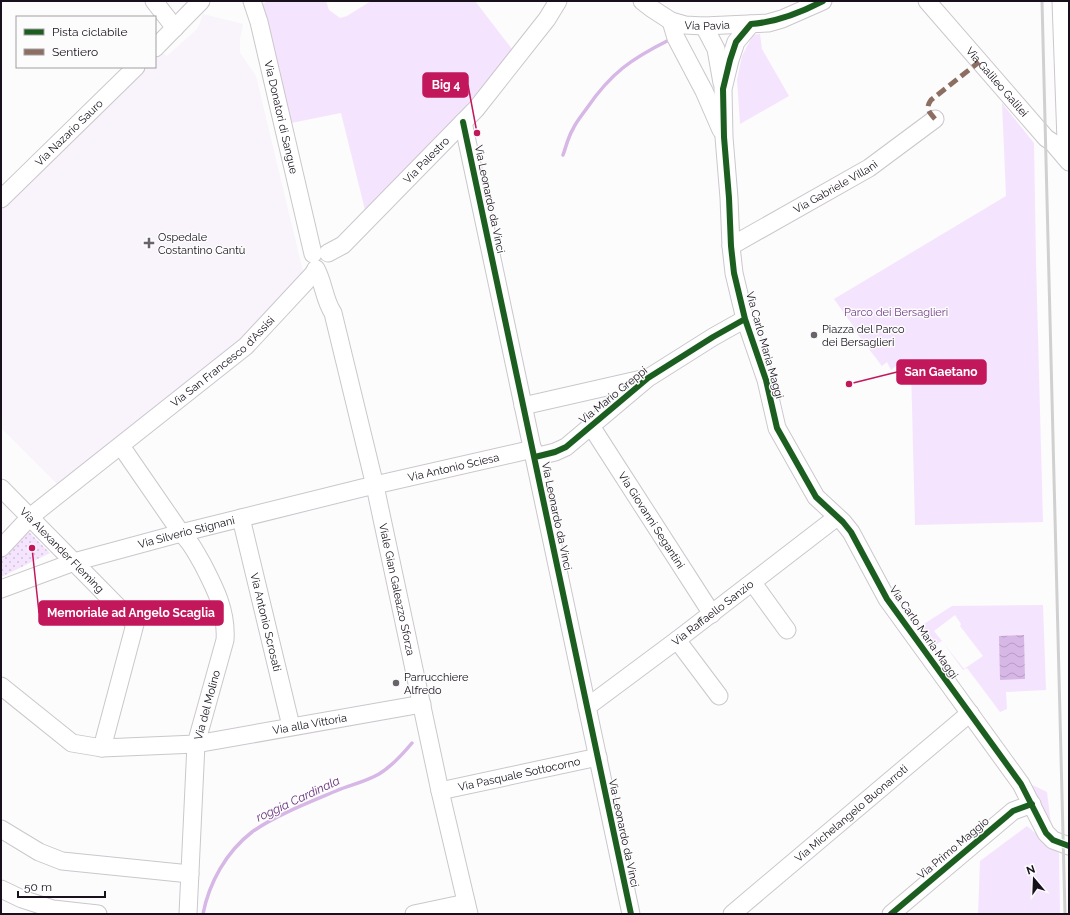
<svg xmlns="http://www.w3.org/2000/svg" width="1070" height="915" font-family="Raleway,sans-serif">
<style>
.built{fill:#f9f3fb}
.grass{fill:url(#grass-dots)}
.park{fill:#f5e4fd;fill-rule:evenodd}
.water{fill:url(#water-waves)}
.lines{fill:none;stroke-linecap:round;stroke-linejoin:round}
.stream{stroke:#d6b7e6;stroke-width:3.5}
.minor-casing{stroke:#cbc7cd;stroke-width:19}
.minor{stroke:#fff;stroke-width:17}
.rail{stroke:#d1d0d1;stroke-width:3}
.quiet{stroke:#8d6e63;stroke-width:5;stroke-dasharray:10 5;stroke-linecap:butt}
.cycleway-casing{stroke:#fcfcfc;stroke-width:8}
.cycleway{stroke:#1b5e20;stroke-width:6}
.poi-dot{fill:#68636a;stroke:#fcfcfc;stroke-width:1.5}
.labels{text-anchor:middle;stroke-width:3;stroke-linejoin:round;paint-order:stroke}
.street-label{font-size:11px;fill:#18111c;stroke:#fcfcfc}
.poi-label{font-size:11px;fill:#18111c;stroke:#fcfcfc;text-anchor:start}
.park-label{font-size:11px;fill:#713a89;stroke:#fcfcfc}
.water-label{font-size:12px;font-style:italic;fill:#642d7b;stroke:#fcfcfc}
.leader{fill:none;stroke:#c2185b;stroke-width:1.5}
.callout-dot{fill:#c2185b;stroke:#fcfcfc;stroke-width:1.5}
.callout{fill:#c2185b;stroke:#c2185b;stroke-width:1.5}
.callout-label{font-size:12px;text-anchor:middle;font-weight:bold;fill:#fff}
</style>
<defs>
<pattern id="grass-dots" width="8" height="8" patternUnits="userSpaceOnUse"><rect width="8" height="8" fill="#f5e4fd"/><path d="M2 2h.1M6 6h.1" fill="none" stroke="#d1c3d8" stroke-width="1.8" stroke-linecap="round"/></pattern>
<pattern id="water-waves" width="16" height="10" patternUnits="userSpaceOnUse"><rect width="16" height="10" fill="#d6b7e6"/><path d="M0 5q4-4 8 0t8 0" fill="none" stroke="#b79cc5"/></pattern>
</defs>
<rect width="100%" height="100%" fill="#fcfcfc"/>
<!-- built -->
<path class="built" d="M 203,14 L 243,24 L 240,39 L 240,53 L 256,76 L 304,276 L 243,342 L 58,485 L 1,428 L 1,210 L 147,67 L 155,67 L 155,59 L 162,53 L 167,56 L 197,29 L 200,23 Z"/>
<!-- grass -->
<path class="grass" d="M 26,529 L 50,553 L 1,577 L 1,555 Z"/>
<!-- park -->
<path class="park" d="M 268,1 L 326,1 L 329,10 L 340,18 L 347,16 L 371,1 L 475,1 L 512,49 L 456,118 L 422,155 L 365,210 L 341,113 L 291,123 L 261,5 Z
M 760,34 L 762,49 L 789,96 L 740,124 L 737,80 L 742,56 L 753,35 Z
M 1002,103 L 1034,143 L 1036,261 L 1043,522 L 915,525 L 911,367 L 905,359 L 891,370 L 887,362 L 882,366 L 855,331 L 856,330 L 834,299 L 1006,196 Z
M 1043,605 L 1046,690 L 1006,692 L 1007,709 L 1000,712 L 967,668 L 963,670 L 942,641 L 930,648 L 916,629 L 952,606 ZM 955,615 L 961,624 L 960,626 L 983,656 L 964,669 L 934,631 Z
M 1026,782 L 1047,792 L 1052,832 Z
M 1027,826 L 1059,853 L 1060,914 L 978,914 L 980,861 Z"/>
<!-- water -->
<path class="water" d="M 1024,635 L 1025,679 L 1000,680 L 999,636 Z"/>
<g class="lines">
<!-- stream -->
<path class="stream" d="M 563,155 C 566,147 568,137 573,129 C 576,122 582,115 587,108 C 611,73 631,59 669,40
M 203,914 C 209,883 226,852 252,832 C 274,816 310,802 336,791 C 350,785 365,782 379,774 C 392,766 402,755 412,743"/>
<defs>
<g id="minor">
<path d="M 154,1 L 175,28"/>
<path id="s1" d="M 252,1 L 259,22 L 313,254"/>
<path id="s2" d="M 642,1 L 651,8 L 671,21 L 685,25 L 704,26 L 768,23 L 782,19 L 823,1"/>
<path id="s3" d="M 927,1 L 1046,138 L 1052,142 L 1069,162"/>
<path d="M 1061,1 L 1066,141 L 1065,157"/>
<path d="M 671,21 L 676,38 L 704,91 L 721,130"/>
<path d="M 751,24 L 736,42 L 730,60 L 723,89 L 724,137 L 729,198 L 731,246 L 734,273 L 745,319 L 766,380 L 777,428 L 816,497 L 843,522 L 851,532 L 887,599 L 1021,784 L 1046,833 L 1053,840 L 1069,846"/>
<path d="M 704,26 L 716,49 L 722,83"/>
<path d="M 155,48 L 201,1"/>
<path d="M 463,122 L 631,914"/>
<path id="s4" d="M 1,199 L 136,67"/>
<path id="s5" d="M 731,246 L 869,168 L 935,119"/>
<path id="s6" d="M 328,253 L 343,245 L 476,109 L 547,19 L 558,1"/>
<path id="s7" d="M 316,269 C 324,283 324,300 333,313 L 375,486 L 440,791 L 469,914"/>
<path d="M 523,406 L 646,378"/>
<path id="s8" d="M 591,426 L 712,614"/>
<path d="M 121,446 L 181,533 C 191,542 195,551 202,563 C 215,588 227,611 225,640 L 196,744 L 188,914"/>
<path d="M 535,457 L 555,452 L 566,447 L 648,378 L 713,337 L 745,319"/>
<path id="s9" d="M 1,488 L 135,624 L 102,748"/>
<path id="s10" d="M 241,518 L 291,726"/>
<path id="s11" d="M 1,548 L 30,517 L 246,346 L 313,274 L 316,269"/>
<path d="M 753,583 L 787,630"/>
<path id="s12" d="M 1,589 L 74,562 L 181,533 L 362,488 L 533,449"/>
<path d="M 677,640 L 719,696"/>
<path id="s13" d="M 1,686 L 72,743 L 102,748 L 196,744 L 422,704"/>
<path id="s14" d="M 587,707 L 677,640 L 837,517"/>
<path id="s15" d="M 440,791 L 598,757"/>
<path d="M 1,829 L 39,852 L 62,861 L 190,874"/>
<path d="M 1,889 L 22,899 L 53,909 L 98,914"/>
<path d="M 414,914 L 466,903"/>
<path id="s16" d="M 732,914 L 970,713"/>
<path d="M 891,914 L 1013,811 L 1032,804"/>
</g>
</defs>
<!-- minor casing -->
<use href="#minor" class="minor-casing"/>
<!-- minor -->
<use href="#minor" class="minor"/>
<!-- rail -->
<path class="rail" d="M 1042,1 L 1065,914"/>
<!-- quiet -->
<path class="quiet" d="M 935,119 C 929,112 925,108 931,100 L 979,62"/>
<defs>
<path id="cycleway" d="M 823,1 C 800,13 777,22 751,24 L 736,42 L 730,60 L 723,89 L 724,137 L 729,198 L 731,246 L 734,273 L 745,319 L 766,380 L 777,428 L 816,497 L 843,522 L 851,532 L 887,599 L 1021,784 L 1046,833 L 1053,840 L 1069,846
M 463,122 L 631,914
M 535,457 L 555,452 L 566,447 L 648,378 L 713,337 L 745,319
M 891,914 L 1013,811 L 1032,804"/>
</defs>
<!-- cycleway casing -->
<use href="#cycleway" class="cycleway-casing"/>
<!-- cycleway -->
<use href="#cycleway" class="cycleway"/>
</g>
<!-- markers -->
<g class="poi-dot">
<path d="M147 237h4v4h4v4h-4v4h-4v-4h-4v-4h4z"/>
<circle cx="814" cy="335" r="4"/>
<circle cx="396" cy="683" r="4"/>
</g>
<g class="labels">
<!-- street labels -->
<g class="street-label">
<text dy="4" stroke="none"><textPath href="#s2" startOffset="72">Via Pavia</textPath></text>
<text dy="4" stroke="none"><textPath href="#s3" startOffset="107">Via Galileo Galilei</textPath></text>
<text dy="4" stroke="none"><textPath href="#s1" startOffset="120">Via Donatori di Sangue</textPath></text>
<text dy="4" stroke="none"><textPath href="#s4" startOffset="95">Via Nazario Sauro</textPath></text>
<text dy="4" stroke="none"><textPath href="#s6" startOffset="136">Via Palestro</textPath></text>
<text dy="4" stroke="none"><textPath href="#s5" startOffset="120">Via Gabriele Villani</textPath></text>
<text transform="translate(490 199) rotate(78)" y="4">Via Leonardo da Vinci</text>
<text transform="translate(765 345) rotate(74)" y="4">Via Carlo Maria Maggi</text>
<text dy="4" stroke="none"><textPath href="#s11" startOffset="290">Via San Francesco d'Assisi</textPath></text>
<text transform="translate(613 395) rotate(-39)" y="4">Via Mario Greppi</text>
<text dy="4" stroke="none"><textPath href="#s12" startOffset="469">Via Antonio Sciesa</textPath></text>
<text transform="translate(557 516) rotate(78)" y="4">Via Leonardo da Vinci</text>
<text dy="4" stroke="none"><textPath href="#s8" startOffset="112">Via Giovanni Segantini</textPath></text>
<text dy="4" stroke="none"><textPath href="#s12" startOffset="194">Via Silverio Stignani</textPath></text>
<text dy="4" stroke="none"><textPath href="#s9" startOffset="87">Via Alexander Fleming</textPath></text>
<text dy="4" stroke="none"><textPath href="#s7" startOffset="331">Viale Gian Galeazzo Sforza</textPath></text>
<text dy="4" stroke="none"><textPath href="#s14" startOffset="157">Via Raffaello Sanzio</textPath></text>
<text dy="4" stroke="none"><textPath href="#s10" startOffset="107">Via Antonio Scrosati</textPath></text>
<text transform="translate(924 632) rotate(55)" y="4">Via Carlo Maria Maggi</text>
<text transform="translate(207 705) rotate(-75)" y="4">Via del Molino</text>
<text dy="4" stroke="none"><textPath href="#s13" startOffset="331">Via alla Vittoria</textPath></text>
<text dy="4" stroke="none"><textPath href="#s15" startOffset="81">Via Pasquale Sottocorno</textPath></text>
<text dy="4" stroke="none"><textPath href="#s16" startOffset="156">Via Michelangelo Buonarroti</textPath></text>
<text transform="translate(624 833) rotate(78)" y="4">Via Leonardo da Vinci</text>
<text transform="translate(953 848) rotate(-40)" y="4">Via Primo Maggio</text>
</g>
<!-- poi labels -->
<g class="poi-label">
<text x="158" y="241">Ospedale<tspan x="158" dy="13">Costantino Cantù</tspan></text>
<text x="822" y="333">Piazza del Parco<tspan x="822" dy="13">dei Bersaglieri</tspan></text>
<text x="404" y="681">Parrucchiere<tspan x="404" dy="13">Alfredo</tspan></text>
</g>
<!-- park labels -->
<g class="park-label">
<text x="896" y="316">Parco dei Bersaglieri</text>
</g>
<!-- water labels -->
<g class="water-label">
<text transform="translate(298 799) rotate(-25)" y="4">roggia Cardinala</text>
</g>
</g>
<!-- callouts -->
<path class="leader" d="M477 133L468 85M849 384L897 372M32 548L39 613"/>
<g class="callout-dot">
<circle cx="477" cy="133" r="4"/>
<circle cx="849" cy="384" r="4"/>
<circle cx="32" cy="548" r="4"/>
</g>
<g class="callout">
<rect x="423" y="73" width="45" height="24" rx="4"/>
<rect x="897" y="360" width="89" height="24" rx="4"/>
<rect x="39" y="601" width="184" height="24" rx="4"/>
</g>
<g class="callout-label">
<text x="446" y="89">Big 4</text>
<text x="941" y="376">San Gaetano</text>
<text x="131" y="617">Memoriale ad Angelo Scaglia</text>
</g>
<!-- border -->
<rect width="1070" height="915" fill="none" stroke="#18111c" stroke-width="4"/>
<!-- legend -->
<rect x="16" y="16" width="140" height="52" fill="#fcfcfc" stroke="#a19ea2"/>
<rect x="24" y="29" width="20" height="6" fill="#1b5e20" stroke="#a19ea2"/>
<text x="52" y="36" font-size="12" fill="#18111c">Pista ciclabile</text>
<rect x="24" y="49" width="20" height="6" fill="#8d6e63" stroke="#a19ea2"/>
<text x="52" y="56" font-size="12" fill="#18111c">Sentiero</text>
<!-- north arrow -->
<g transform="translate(1034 879) rotate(341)" stroke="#fcfcfc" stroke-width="3" paint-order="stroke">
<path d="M0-3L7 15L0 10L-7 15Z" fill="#18111c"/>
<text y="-6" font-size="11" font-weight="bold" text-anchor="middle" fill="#18111c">N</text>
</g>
<!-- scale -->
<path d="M18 891v6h87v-6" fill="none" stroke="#18111c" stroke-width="2"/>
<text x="24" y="891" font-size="12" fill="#18111c" stroke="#fcfcfc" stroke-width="3" paint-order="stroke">50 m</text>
</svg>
